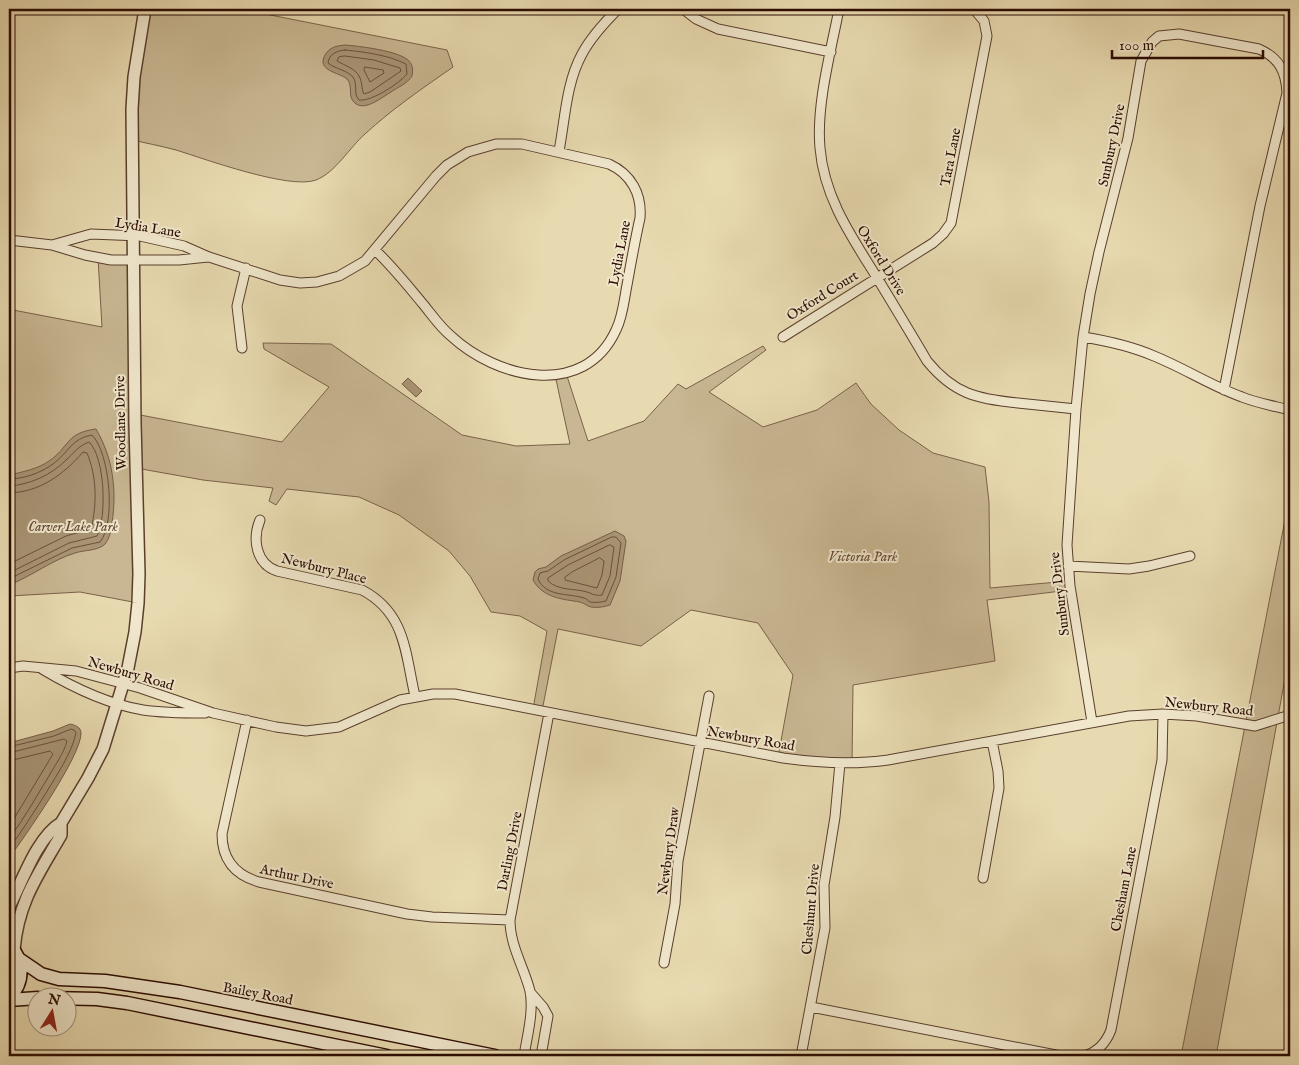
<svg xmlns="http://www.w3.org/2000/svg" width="1299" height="1065" font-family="'IM FELL English',serif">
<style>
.green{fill:#c8b792;stroke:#7a614a}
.water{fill:#a89474;stroke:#765d46}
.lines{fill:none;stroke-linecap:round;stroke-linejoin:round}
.shore{stroke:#6a503a;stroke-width:1}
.minor-casing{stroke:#5a3f2d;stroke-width:11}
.tertiary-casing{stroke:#5a3f2d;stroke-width:14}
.secondary-casing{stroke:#2b0b01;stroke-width:15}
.minor{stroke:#f0e7cc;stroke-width:9}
.tertiary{stroke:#f0e7cc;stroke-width:11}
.secondary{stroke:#f0e7cc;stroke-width:12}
.labels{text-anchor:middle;stroke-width:4;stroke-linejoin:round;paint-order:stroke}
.street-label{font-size:14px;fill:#2b0b01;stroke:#f0e7cc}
.park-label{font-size:14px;font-style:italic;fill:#624734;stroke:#f0e7cc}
</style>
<rect width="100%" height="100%" fill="#e8dab0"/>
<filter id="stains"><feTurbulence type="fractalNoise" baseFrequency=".004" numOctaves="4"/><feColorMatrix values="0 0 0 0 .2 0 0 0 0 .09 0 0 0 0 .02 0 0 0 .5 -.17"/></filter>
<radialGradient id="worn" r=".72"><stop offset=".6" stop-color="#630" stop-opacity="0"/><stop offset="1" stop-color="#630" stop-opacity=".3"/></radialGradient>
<!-- green -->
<path class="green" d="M 145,9 L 240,9 L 447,50 L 453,67 C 423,88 392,109 365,134 C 350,147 335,173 316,180 C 290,190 205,159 176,150 C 161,146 146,143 132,140 Z
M 98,258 L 134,261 L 135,414 L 282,442 L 329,387 L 264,349 L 263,343 L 331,344 L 462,435 L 516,446 L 570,444 L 555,375 L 566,373 L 588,441 L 644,421 L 678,384 L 686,389 L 763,346 L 766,350 L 709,392 L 763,427 L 817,410 L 856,383 L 871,404 L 899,430 L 933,453 L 985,467 L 989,502 L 990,588 L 1069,581 L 1070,590 L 987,600 L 995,661 L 853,685 L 852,763 L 778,757 L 793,675 L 758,623 L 691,610 L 641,646 L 558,629 L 542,711 L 533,709 L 547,631 L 520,616 L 491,612 L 470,576 L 449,551 L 399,515 L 359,497 L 287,489 L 276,505 L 269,501 L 273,488 L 203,480 L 136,468 L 138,603 L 80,592 L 9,596 L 9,339 L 13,310 L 102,327 Z
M 1290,494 L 1290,651 L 1216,1056 L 1181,1056 Z"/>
<!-- water -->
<path class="water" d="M 345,45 C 359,46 400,51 409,61 C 413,65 413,71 412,76 C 407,84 398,87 391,92 C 382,97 363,114 353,101 C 348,95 353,85 347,79 C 339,72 316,71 325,55 C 330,47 336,46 345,45 Z
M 408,378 L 422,391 L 416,397 L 402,384 Z
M 96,429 C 113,458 117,490 112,523 C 111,530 110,538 105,544 C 98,551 84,550 75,553 C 52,560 32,576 9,585 L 9,475 C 22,472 38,469 49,461 C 70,447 65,433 96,429 Z
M 615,531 L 624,536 L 626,541 L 620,581 L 610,605 C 604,607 597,608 591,607 C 587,606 584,603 580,602 C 562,599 543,598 533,580 L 535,572 L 538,569 L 546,567 L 561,556 Z
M 70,724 C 75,725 81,727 81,733 C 82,755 24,838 9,858 L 9,743 L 53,731 Z"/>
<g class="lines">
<!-- shore -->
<path class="shore" d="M 345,50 C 365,52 388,55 406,64 L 407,74 C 400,83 371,102 359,100 C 353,94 358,84 353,77 C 347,70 335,69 328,63 C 329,54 336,51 345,50 Z
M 345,56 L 374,60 L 400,68 L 401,71 L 370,92 L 364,94 C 361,90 363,84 360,78 C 356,68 345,66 337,61 L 339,57 Z
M 365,67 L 383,70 L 384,73 L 370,82 L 364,70 Z
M 9,479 C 23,479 41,473 53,464 C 68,453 72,438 92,435 C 110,453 116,523 100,542 L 72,548 L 9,579
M 9,486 C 29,485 51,475 65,461 C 74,453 78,446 89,442 C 105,457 107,517 97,536 L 69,543 L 9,573
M 9,493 C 40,492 63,475 83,452 L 87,453 C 97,477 97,504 91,529 L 66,536 L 9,564
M 612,537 L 616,537 L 621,543 L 616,577 L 606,601 C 602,602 595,603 590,602 C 588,601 586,598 584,598 C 568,593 546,597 538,579 L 540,573 L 548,571 L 564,560 Z
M 610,545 L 614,547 L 610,576 L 602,595 C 595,596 593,594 587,592 C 573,588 559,591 548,581 L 548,578 L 568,565 Z
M 600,558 L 604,561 L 602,575 L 597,588 L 565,580 L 565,577 L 572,572 Z
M 9,747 L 54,736 L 71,729 L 74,730 L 76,733 C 71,755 57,774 46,793 C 34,812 22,831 9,849
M 9,753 L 64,739 L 67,741 C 64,753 55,765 49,776 C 36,797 24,819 9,839
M 9,761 L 50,751 L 53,754 L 9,827"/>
<defs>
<path id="minor" d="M 683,9 L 696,19 L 718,29 L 831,52
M 839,9 C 831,51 816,105 820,148 C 824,197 851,236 876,276 C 893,304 910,332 927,361 C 954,394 977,399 1018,403 C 1037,405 1057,407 1076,409
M 559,151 C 565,120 566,83 582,54 C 591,37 604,23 618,9
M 9,240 L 52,245 L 85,255 L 111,260 L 179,260 L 208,257
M 52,245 L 91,234 L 140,236 L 184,246 L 209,257 L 280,280 L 300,283 L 317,282 L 339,276 L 365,261 L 436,176 L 447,165 L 468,152 L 496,144 L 522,144 L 609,164 C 631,174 642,194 640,218 C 635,240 631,263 627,285 C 624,300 623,316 616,330 C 584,400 496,378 451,336 C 440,327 432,315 423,304 C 408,286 393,267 375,250
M 783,337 L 933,243 L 943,234 L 951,223 L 987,36 L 984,21 L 974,9
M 1083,337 C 1108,341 1131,346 1154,356 C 1184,368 1211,386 1242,397 C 1257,403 1274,406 1290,410
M 242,348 L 237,306 L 246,268
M 260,520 C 252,539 256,564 277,571 L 362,590 C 406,613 405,653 415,696
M 1068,566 L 1129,569 L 1149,566 L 1190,556
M 9,668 L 23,666 L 76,671 L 140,688 L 213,713 L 276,727 L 306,731 L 339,727 L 400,700 L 433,694 L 455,694 L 783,758 C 819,763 853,765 888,760 L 1129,716 L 1163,714 L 1197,716 L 1255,726 L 1290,715
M 42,669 C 72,687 107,704 143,710 C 163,713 184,713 205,713
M 247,720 L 222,834 C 222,859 235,875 259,882 L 407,914 L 432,917 L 510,920
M 1092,722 L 1070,586 L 1067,545 L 1076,409 L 1083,337 L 1090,294 L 1099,252 L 1128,138 L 1141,61 L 1152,42 L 1159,36 L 1179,34 L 1259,49 C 1279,58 1286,71 1287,93 L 1260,206 L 1224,390
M 983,878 L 999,788 L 998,771 L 992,741
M 664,963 L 675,904 L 678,861 L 709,696
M 530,992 L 543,1007 L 548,1016 L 541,1056
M 811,1007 L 1061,1056
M 524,1056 C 527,1036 534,1012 530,991 C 524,967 510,946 510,920 L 549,713
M 801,1056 L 825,928 L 824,885 L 835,817 L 840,763
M 1084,1056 C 1098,1052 1106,1043 1111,1030 L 1162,760 L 1163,714"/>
<path id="tertiary" d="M 9,907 C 22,882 37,837 61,823 L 88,778 L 103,749 L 128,668 L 135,632 L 138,603 L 139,574 L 135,424 L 132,109 L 134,77 L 145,9
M 14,950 C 18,902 38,875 61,835 L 61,823"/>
<path id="secondary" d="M 9,944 C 24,960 25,982 9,998
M 19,959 L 41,974 L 59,979 L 105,981 L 180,992 L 495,1056
M 49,998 L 97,999 L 127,1003 L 387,1056
M 9,1000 L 38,998"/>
</defs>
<!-- minor casing -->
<use href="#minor" class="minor-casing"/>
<!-- tertiary casing -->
<use href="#tertiary" class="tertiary-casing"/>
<!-- secondary casing -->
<use href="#secondary" class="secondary-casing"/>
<!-- minor -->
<use href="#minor" class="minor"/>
<!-- tertiary -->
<use href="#tertiary" class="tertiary"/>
<!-- secondary -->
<use href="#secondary" class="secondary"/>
</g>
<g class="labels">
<!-- street labels -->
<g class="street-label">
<text transform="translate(1111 145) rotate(-78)" y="5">Sunbury Drive</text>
<text transform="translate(950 157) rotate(-79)" y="5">Tara Lane</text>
<text transform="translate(148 227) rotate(9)" y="5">Lydia Lane</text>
<text transform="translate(619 253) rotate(-79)" y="5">Lydia Lane</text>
<text transform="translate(882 260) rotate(58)" y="5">Oxford Drive</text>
<text transform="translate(822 295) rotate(-32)" y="5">Oxford Court</text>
<text transform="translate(120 423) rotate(-91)" y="5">Woodlane Drive</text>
<text transform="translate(324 568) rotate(14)" y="5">Newbury Place</text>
<text transform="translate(1059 594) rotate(-97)" y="5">Sunbury Drive</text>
<text transform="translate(131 673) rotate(16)" y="5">Newbury Road</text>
<text transform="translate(1209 706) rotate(6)" y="5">Newbury Road</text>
<text transform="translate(751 738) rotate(10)" y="5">Newbury Road</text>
<text transform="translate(509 851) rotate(-79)" y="5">Darling Drive</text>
<text transform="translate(668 851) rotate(-82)" y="5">Newbury Draw</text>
<text transform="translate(297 876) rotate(12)" y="5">Arthur Drive</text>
<text transform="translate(1123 889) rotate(-79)" y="5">Chesham Lane</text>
<text transform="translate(810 909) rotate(-85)" y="5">Cheshunt Drive</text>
<text transform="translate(258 993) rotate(11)" y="5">Bailey Road</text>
</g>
<!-- park labels -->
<g class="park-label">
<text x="73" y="531">Carver Lake Park</text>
<text x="863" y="561">Victoria Park</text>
</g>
</g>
<!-- margin -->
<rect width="1299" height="1065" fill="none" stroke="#e8dab0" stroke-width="30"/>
<rect x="10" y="10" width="1279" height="1045" fill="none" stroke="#2b0b01" stroke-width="2.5"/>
<rect x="15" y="15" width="1269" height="1035" fill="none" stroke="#2b0b01"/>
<!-- north arrow -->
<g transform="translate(52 1012) rotate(11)"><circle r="24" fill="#f0e7cc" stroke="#a18f7b"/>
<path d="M0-4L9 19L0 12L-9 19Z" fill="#8f2418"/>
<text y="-8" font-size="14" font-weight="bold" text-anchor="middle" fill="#2b0b01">N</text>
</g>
<!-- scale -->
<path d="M1112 50v8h151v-8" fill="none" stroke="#2b0b01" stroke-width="2.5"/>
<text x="1119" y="50" font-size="15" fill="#2b0b01" stroke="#f0e7cc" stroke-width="4" paint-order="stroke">100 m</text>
<rect width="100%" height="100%" filter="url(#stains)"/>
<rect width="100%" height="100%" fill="url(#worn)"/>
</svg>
